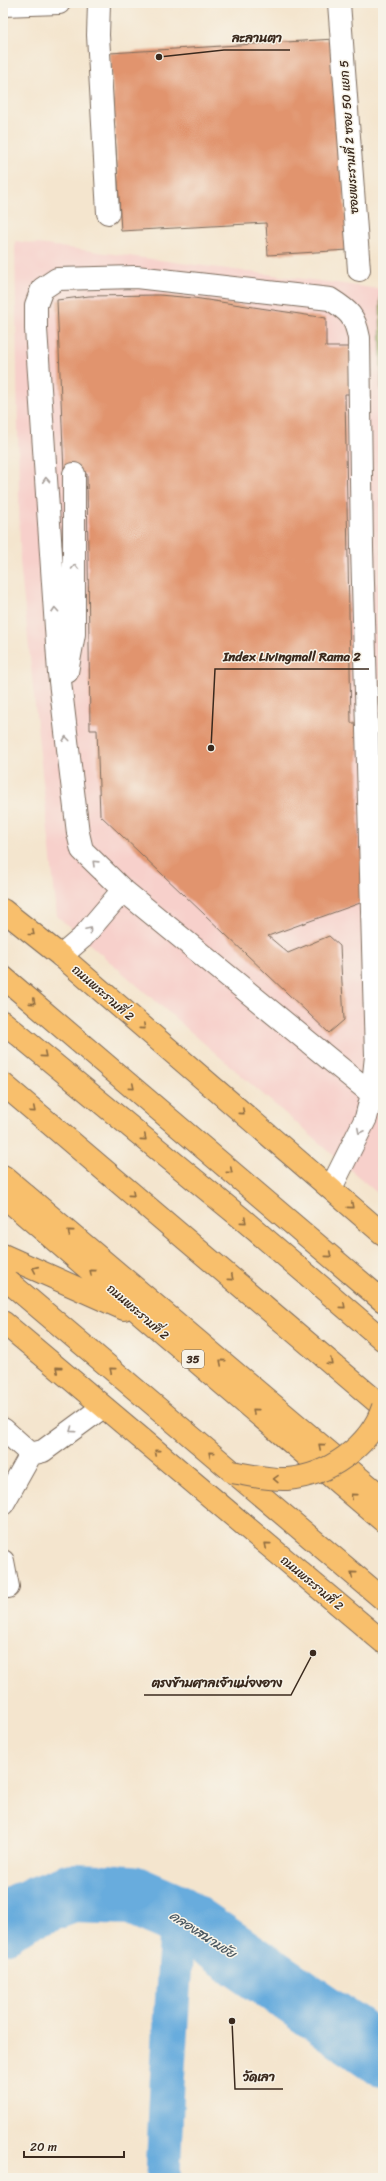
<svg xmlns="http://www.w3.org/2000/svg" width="386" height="2181" font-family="Sriracha,'Playpen Sans Thai',sans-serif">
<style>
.built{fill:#f7d0cb}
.green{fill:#a3bf66;stroke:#6f7442}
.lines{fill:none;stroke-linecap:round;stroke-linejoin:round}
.canal{stroke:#68acdd;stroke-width:35}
.river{stroke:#68acdd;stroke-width:60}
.building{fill:#e1946e}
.minor-casing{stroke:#7c6b5c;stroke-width:24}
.major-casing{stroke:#7c6b5c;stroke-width:24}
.highway-casing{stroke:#7c6b5c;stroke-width:24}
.minor{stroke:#fff;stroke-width:22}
.major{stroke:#f8bf6c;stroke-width:22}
.highway{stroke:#f8bf6c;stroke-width:22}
.major-bridge-casing{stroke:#7c6b5c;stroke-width:24;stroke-linecap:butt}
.major-bridge{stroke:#f8bf6c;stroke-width:22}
.oneway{stroke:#a79f9a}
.oneway2{stroke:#906d41}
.labels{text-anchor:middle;stroke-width:3;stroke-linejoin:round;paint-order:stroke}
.shield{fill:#f7f3e8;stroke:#73665b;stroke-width:1}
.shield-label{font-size:11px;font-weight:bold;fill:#3b2a1e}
.street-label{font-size:12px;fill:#3b2a1e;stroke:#f7f3e8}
.water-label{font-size:13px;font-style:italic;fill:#4b5861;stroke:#f7f3e8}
.leader{fill:none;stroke:#3b2a1e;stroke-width:1.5}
.callout-dot{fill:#3b2a1e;stroke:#f7f3e8;stroke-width:1.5}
.callout-label{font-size:13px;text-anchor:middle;font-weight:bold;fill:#3b2a1e;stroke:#f7f3e8;stroke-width:3;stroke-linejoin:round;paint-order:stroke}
</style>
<rect width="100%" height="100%" fill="#f7f3e8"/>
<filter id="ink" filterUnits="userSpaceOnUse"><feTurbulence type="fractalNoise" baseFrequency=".025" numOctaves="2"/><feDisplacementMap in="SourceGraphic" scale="8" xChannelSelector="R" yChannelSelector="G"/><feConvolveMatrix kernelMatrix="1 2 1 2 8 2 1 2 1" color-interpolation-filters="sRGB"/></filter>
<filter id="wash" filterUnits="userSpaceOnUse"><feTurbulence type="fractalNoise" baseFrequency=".012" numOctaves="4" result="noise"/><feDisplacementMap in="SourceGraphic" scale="16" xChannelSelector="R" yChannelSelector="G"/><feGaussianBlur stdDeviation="0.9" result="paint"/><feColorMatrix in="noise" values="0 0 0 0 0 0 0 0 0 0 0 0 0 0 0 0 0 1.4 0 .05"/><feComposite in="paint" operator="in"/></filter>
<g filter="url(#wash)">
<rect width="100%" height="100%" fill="#f4e5ce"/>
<!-- built -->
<path class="built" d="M 15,241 L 380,289 L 383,580 L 383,1198 L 57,916 L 20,562 Z"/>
<!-- green -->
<path class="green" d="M 380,289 L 383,289 L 383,580 Z"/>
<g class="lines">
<!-- canal -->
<path class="canal" d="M 163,2178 L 167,2084 L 178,1915"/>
<!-- river -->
<path class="river" d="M 3,1924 L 22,1912 L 72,1893 L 132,1895 L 178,1915 L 383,2056"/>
</g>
<g id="blocks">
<!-- building -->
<path class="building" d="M 334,39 L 348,250 L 268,255 L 266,223 L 121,231 L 110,53 Z
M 159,295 L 194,298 L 326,318 L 326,347 L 351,347 L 350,394 L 345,394 L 351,723 L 358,723 L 359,850 L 363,849 L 363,902 L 268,936 L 288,953 L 329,936 L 340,946 L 344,1020 L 329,1033 L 100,815 L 97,730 L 90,730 L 87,474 L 64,474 L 57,300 L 89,296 Z"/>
</g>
</g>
<g filter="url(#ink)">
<use href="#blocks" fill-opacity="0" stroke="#7c6b5c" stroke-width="1"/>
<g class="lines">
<defs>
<path id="minor" d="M 99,3 L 98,35 L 108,213
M 339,3 L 359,270
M 3,5 L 59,3
M 67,672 L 74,634 L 74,474
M 61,956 L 82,938 L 123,890
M 331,1188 L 366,1118 L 372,1094 L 376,1056 L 362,547 L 359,338 C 355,316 349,311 330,299 L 136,277 L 57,279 L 42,289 L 36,305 L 36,329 L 59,673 L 78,833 L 82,850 L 123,890 L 372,1094
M 3,1429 L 31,1454 L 43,1451 L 103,1407
M 3,1504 L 31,1454
M 3,1561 L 8,1587"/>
<path id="major" d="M 3,910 L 61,956 L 383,1234
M 3,1322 L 383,1642"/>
<path id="highway" d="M 3,977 L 383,1301
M 3,1022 L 240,1217 L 383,1340
M 3,1084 L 383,1407
M 3,1176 L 383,1498
M 3,1196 L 383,1521
M 3,1255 L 124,1309
M 3,1277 L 383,1599"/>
</defs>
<!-- minor casing -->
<use href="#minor" class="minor-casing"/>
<!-- major casing -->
<use href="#major" class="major-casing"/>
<!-- highway casing -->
<use href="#highway" class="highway-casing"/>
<!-- minor -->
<use href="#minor" class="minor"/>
<!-- major -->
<use href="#major" class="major"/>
<!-- highway -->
<use href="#highway" class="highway"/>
<defs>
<path id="major-bridge" d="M 232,1472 C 250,1475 268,1480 287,1479 C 327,1476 370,1447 383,1407"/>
</defs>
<!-- major-bridge casing -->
<use href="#major-bridge" class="major-bridge-casing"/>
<!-- major-bridge -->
<use href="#major-bridge" class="major-bridge"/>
</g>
<!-- one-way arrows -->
<defs><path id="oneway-chevron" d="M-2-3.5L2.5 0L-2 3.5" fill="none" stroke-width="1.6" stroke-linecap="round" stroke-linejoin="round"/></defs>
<g class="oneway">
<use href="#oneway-chevron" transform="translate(46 480) rotate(-94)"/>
<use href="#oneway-chevron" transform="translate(75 567) rotate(-90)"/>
<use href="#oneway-chevron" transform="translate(55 610) rotate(-94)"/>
<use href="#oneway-chevron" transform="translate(66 739) rotate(-97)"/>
<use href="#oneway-chevron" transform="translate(95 863) rotate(-136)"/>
<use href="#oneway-chevron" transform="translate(89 930) rotate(-50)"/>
<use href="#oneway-chevron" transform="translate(360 1131) rotate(117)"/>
<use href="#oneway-chevron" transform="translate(72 1430) rotate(144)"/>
</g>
<g class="oneway2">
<use href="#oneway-chevron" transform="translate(32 933) rotate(39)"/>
<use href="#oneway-chevron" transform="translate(33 1002) rotate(40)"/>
<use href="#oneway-chevron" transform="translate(143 1027) rotate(41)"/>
<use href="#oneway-chevron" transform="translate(44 1055) rotate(40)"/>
<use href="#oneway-chevron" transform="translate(132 1087) rotate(40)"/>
<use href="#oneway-chevron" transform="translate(33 1110) rotate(40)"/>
<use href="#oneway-chevron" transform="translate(242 1112) rotate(41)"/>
<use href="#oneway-chevron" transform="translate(144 1138) rotate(40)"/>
<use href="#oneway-chevron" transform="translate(230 1171) rotate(40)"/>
<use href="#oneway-chevron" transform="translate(132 1194) rotate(40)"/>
<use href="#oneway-chevron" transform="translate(351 1206) rotate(41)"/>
<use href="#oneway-chevron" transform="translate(244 1221) rotate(40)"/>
<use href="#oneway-chevron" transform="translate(70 1232) rotate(-140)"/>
<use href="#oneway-chevron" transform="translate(329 1255) rotate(40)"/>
<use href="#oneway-chevron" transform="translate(35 1269) rotate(-156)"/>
<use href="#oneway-chevron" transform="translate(92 1272) rotate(-139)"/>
<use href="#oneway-chevron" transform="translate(231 1278) rotate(40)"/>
<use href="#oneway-chevron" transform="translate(343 1306) rotate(41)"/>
<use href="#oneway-chevron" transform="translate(222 1362) rotate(-140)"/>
<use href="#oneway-chevron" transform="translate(330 1362) rotate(40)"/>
<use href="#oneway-chevron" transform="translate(58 1369) rotate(-140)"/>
<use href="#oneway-chevron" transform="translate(112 1370) rotate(-140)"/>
<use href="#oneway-chevron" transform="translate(255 1411) rotate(-139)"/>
<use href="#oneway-chevron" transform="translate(321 1446) rotate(-140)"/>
<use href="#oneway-chevron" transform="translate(157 1452) rotate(-140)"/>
<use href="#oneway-chevron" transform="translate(211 1454) rotate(-140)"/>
<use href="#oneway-chevron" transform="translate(276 1479) rotate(-179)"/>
<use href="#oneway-chevron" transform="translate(353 1496) rotate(-139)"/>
<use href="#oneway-chevron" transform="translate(267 1545) rotate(-140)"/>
<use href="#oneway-chevron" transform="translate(353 1574) rotate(-140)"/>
</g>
</g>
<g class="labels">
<!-- shield labels -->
<rect class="shield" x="182" y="1350" width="22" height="18" rx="3"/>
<g class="shield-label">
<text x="193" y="1363">35</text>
</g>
<!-- street labels -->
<g class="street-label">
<text transform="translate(349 137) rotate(-94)" y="4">ซอยพระรามที่ 2 ซอย 50 แยก 5</text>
<text transform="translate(103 993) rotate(41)" y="4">ถนนพระรามที่ 2</text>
<text transform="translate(138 1312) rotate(41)" y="4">ถนนพระรามที่ 2</text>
<text transform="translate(312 1583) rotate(40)" y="4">ถนนพระรามที่ 2</text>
</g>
<!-- water labels -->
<g class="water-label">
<text transform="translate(203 1934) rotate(33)" y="5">คลองสนามชัย</text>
</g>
</g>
<!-- callouts -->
<path class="leader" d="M159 57L224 50H290M211 748L215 669H369M313 1653L291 1695H144M232 2021L235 2089H283"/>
<g class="callout-dot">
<circle cx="159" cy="57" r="4"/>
<circle cx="211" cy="748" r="4"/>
<circle cx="313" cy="1653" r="4"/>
<circle cx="232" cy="2021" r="4"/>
</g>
<g class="callout-label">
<text x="257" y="42">ละลานตา</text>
<text x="292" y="661">Index Livingmall Rama 2</text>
<text x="217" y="1687">ตรงข้ามศาลเจ้าแม่จงอาง</text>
<text x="259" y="2081">วัดเลา</text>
</g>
<!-- margin -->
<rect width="386" height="2181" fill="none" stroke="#f7f3e8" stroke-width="16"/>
<!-- scale -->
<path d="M24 2151v6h100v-6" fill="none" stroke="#3b2a1e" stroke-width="2"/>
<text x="30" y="2151" font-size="12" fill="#3b2a1e" stroke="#f7f3e8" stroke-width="3" paint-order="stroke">20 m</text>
</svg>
